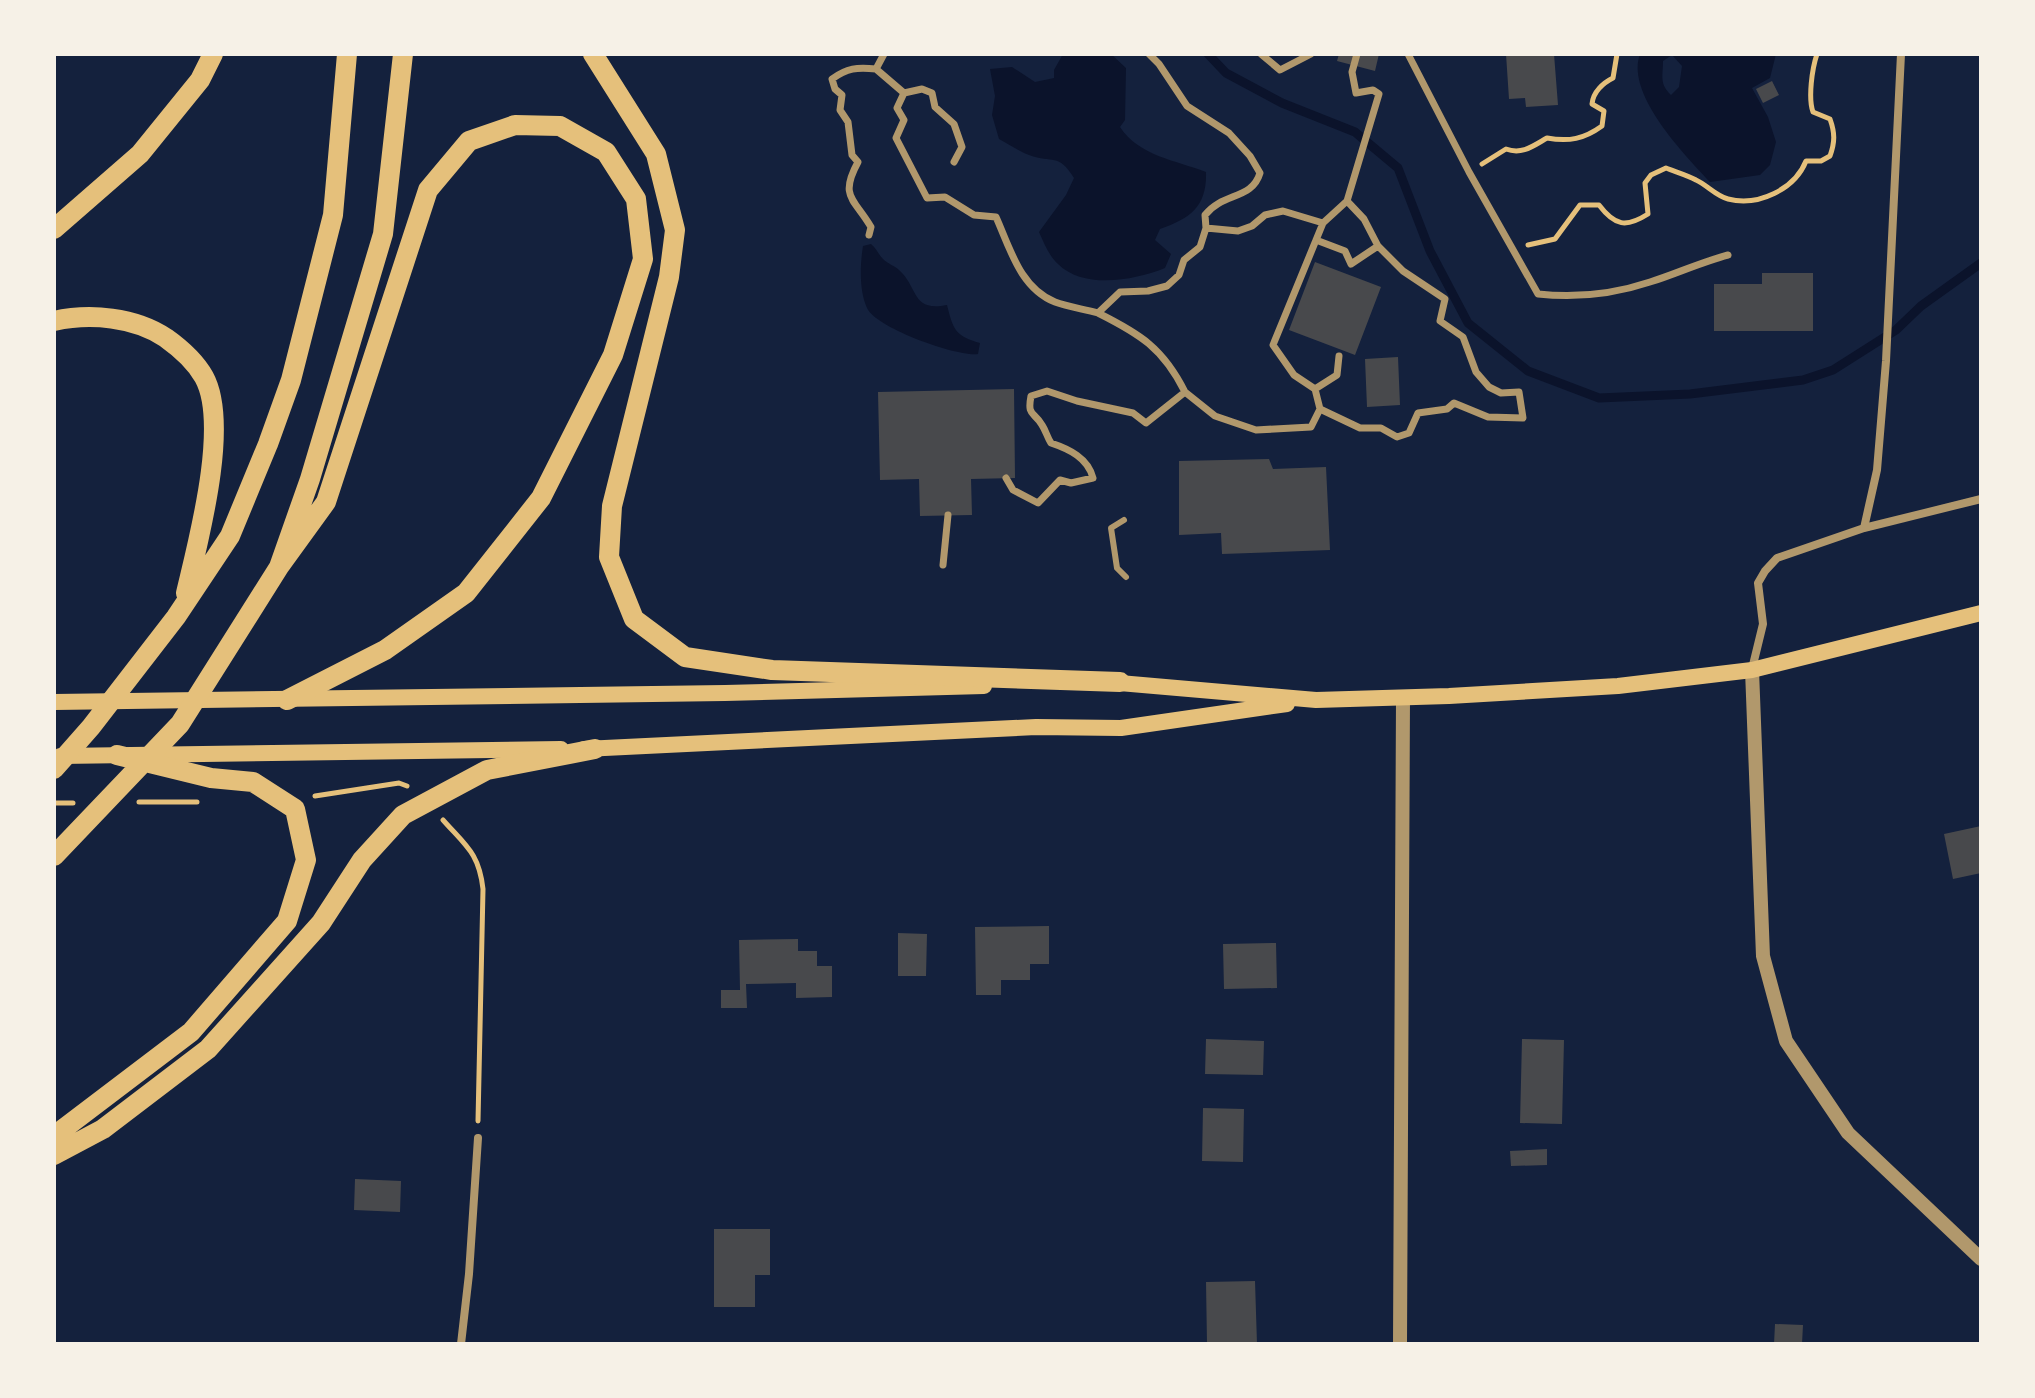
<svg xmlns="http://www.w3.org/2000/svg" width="2035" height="1398" font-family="Manrope,sans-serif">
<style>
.water{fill:#0b132b;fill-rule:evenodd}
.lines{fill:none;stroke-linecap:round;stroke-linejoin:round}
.stream{stroke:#0b132b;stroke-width:9}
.building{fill:#48494c}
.path{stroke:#e5c07b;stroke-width:5}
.service{stroke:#b1986c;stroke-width:6}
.pedestrian{stroke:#b1986c;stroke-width:7}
.minor{stroke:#b1986c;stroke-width:8}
.tertiary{stroke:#b1986c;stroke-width:14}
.secondary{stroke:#e5c07b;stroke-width:16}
.primary{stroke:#e5c07b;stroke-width:20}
</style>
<rect width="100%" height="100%" fill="#14213d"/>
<!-- water -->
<path class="water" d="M 1063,54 L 1111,54 L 1126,68 L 1125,120 L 1120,127 C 1139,156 1175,160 1206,172 C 1207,206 1191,218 1160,229 L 1155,240 L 1171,254 L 1165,268 C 1135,280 1084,290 1058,264 C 1049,256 1044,243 1039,232 L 1066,195 L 1074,178 C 1058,152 1053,164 1029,155 C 1019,151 1008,144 999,139 L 992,115 L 995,96 L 990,69 L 1012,67 L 1035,82 L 1054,78 L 1054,70 Z
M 1640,54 L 1776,54 L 1770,78 L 1752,88 L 1768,117 L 1776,142 L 1770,165 L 1760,175 L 1710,182 C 1685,155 1625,94 1640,54 ZM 1672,55 L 1682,66 L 1679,87 L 1671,95 C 1659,83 1663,77 1663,61 Z
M 871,244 C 877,249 878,254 883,259 C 888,264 895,266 899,270 C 919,288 911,312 947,305 C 953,329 955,336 980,343 L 978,354 C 957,357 876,328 867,308 C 859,290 860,265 863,246 Z"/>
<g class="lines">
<!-- stream -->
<path class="stream" d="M 1208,54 L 1226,73 L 1282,103 L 1355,132 L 1398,168 L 1430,251 L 1468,323 L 1528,371 L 1599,398 L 1690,394 L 1803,380 L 1833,370 L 1896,330 L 1921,306 L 1981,263"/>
</g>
<!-- building -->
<path class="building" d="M 1339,54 L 1379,54 L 1375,71 L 1337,61 Z
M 1506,54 L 1554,54 L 1558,105 L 1526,107 L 1525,98 L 1509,99 Z
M 1772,81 L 1779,95 L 1763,103 L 1756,89 Z
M 1315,262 L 1381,287 L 1355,355 L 1289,330 Z
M 1762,273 L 1813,273 L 1813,331 L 1714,331 L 1714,284 L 1762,284 Z
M 1398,357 L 1400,405 L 1367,407 L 1365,359 Z
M 1014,389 L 1015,478 L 971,479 L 972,515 L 920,516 L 919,479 L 880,480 L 878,392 Z
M 1269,459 L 1273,469 L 1326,467 L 1330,550 L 1222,554 L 1221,533 L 1179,535 L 1179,461 Z
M 1981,826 L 1981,873 L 1953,879 L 1944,834 Z
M 1049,926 L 1049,964 L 1030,964 L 1030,980 L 1001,980 L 1001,995 L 976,995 L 975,927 Z
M 898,933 L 927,934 L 926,976 L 898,976 Z
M 798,939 L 798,951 L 817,951 L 817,966 L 832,966 L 832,997 L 796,998 L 796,983 L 746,984 L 747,1008 L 721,1008 L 721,990 L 740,990 L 739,940 Z
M 1276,943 L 1277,988 L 1224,989 L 1223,944 Z
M 1206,1039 L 1264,1041 L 1263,1075 L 1205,1074 Z
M 1522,1039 L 1564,1040 L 1562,1124 L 1520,1123 Z
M 1203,1108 L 1244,1109 L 1243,1162 L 1202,1161 Z
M 1547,1149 L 1547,1165 L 1511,1166 L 1510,1151 Z
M 355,1179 L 401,1181 L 400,1212 L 354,1210 Z
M 714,1229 L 770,1229 L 770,1275 L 755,1275 L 755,1307 L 714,1307 Z
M 1255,1281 L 1257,1344 L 1207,1344 L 1206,1282 Z
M 1775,1324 L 1803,1325 L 1802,1344 L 1774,1344 Z"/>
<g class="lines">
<!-- path -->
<path class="path" d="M 1482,164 L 1506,149 C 1522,155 1533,146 1547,138 C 1569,142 1584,139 1602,126 L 1604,111 L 1592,104 C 1593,92 1603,83 1613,78 L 1617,54
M 1528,245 L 1555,239 L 1580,205 L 1599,205 C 1615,226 1626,228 1648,214 L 1645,183 L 1651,175 L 1666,168 C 1676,172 1687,175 1696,180 C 1707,185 1716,196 1728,199 C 1758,207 1795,189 1806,161 L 1821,161 L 1830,156 C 1835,142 1835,133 1830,119 L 1813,112 C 1808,98 1812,69 1817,54
M 315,796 L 399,783 L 407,786
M 139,802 L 197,802
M 54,803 L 73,803
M 443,820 C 466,846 479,853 483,889 L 478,1121"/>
<!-- service -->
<path class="service" d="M 1124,520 L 1111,528 L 1117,568 L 1126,577"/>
<!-- pedestrian -->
<path class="pedestrian" d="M 884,54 L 876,69 L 904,93 L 897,108 L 904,120 L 896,138 L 927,198 L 945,197 L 974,215 L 996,217 C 1010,248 1020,288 1055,302 C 1068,307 1084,309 1098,313
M 1149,54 L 1159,64 L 1187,106 L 1229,133 L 1250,156 L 1260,173 C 1252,200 1223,192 1205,215 L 1206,228
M 1261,54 L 1280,70 L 1311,54
M 1408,54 L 1469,172 L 1538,294 C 1575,298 1614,294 1650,282 C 1676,274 1701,262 1728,255
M 904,93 L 922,89 L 932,93 L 935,107 L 954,124 L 962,147 L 954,162
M 869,235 L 871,227 C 854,198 839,197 858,162 L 852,155 L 848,122 L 840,110 L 842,95 L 835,89 L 832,79 C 847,68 857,67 876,69
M 1316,240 L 1345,251 L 1351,264 L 1378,246
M 1315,389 L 1337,375 L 1339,356
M 1185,392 C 1163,348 1140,334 1098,313 L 1120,292 L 1148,291 L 1167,286 L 1179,275 L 1184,260 L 1200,247 L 1206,228 L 1238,231 L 1252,226 L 1265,215 L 1283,211 L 1323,223 L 1347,201 L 1379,94 L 1373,90 L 1356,93 L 1352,72 L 1357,54
M 1320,409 L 1315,389 L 1294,375 L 1273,345 L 1323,223
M 1006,478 L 1013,490 L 1038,503 L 1060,480 L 1071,483 L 1093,478 C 1088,458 1069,449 1051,443 C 1047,437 1046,431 1042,425 C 1034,411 1027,417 1031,396 L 1047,391 L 1077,401 L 1133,413 L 1146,423 L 1185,392 L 1215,416 L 1256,430 L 1311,427 L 1320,409 L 1360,428 L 1381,428 L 1397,437 L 1409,433 L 1418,413 L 1447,409 L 1454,403 L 1488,417 L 1523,418 L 1519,392 L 1501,393 L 1489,387 L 1476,372 L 1463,337 L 1440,321 L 1445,299 L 1403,271 L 1378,246 L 1364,219 L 1347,201
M 943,565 L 948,515"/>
<!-- minor -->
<path class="minor" d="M 1864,528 L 1981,499
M 1752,669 L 1763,624 L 1758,583 L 1765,571 L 1777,558 L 1864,528 L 1877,470 L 1886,361 L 1901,54
M 461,1344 L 469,1274 L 478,1138"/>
<!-- tertiary -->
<path class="tertiary" d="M 1752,670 L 1763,956 L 1786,1041 L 1848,1133 L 1981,1259
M 1400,1344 L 1403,698"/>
<!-- secondary -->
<path class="secondary" d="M 1108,682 L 1316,700 L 1449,696 L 1618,686 L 1752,670 L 1981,613
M 54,702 L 725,693 L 984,686
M 584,749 L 1036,727 L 1121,728 L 1287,704
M 60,756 L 561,749"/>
<!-- primary -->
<path class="primary" d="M 593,54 L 656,154 L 675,230 L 669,277 L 612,506 L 609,557 L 634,619 L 685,657 L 772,670 L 1120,682
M 54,229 L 140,154 L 200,80 L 213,54
M 54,321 C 90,313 135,317 166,338 C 180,348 195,361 204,377 C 230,424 198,542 186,593
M 279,567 L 326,502 L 428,190 L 469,141 L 515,125 L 560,126 L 606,152 L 636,199 L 643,259 L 613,355 L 541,498 L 466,593 L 385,650 L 287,700
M 54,769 L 91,727 L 176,617 L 230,536 L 268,444 L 291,380 L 333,215 L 347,54
M 54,856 L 180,724 L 279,567 L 310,479 L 383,234 L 403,54
M 54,1136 L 191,1032 L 287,921 L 306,860 L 295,809 L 253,782 L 211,778 L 117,755
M 54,1155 L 103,1129 L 208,1049 L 321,923 L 362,860 L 403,815 L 487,770 L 595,749"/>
</g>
<!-- border -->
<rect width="2035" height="1398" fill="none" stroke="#f6f1e7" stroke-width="112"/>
</svg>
